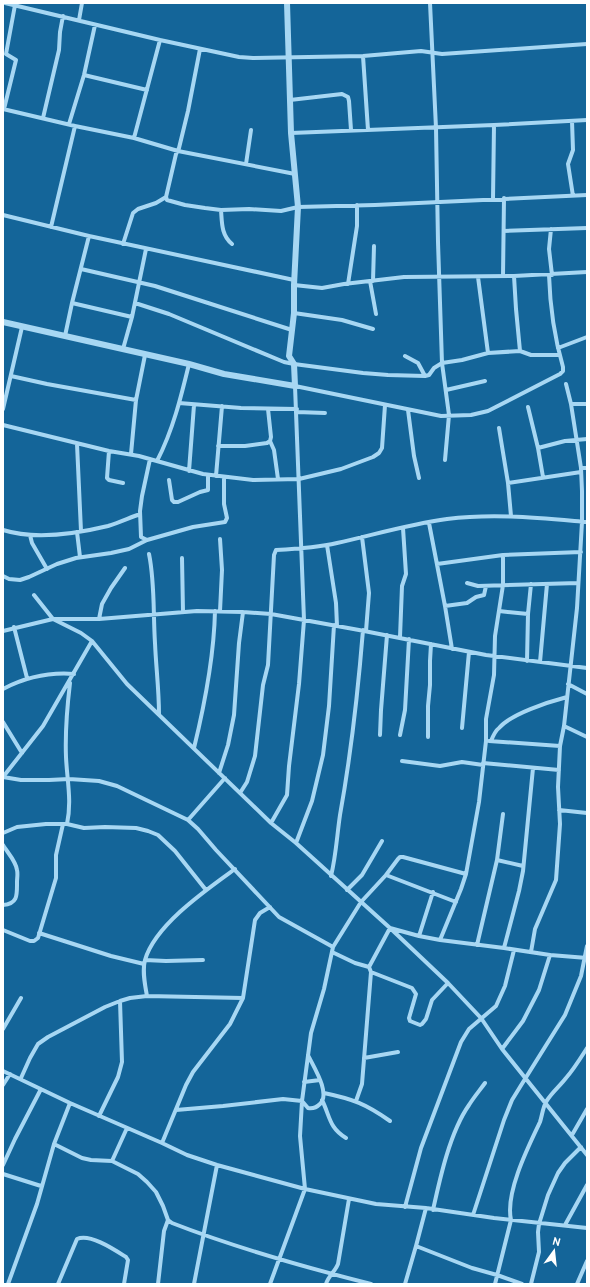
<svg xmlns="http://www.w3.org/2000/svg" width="590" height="1287" font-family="Overpass,sans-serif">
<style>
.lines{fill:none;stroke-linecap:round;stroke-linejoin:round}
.minor{stroke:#a7d7f3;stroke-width:4}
.tertiary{stroke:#a7d7f3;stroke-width:6}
</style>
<rect width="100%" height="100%" fill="#146599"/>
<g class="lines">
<!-- minor -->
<path class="minor" d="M 5,3 L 160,40 L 239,57 L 253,58 L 363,56 L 421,51 L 442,54 L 587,44
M 430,3 L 436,128 L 438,242 L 442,363 L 449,415 L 445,460
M 79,20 L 82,3
M 363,56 L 368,130
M 84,75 L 147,90
M 290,100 L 342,94 L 348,97 L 349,101 L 351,130
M 3,109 L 75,126 L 134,138 L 178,151 L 295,174
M 4,109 L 16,60 L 6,54 L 15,5
M 43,118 L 59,50 L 60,32 L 63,16
M 572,121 L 573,150 L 568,164 L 573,196
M 69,124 L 84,75 L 95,25
M 291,133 L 494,125 L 587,120
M 134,138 L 160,40
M 246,164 L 251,130
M 166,197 L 167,200 L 185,205 L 205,208 L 221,210 L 249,209 L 281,211 L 298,207 L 375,205 L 587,195
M 493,199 L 494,125
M 221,210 C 222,222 221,235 232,244
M 3,215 L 89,236 L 294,280
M 51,227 L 75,126
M 551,229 L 549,249 L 552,275
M 504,231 L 587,228
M 123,244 L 133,213 L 138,209 L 156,203 L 166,197 L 176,154 L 179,148 L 188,111 L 200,49
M 81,269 L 155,286 L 292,330
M 503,276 L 504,198
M 514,276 L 516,309 L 520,351
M 478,277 L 488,353
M 370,281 L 376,314
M 373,281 L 374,246
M 348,284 L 357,226 L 357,205
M 294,285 L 322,288 L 344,284 L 404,277 L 514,276 L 587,272
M 72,303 L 132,317
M 135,303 L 169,314 L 284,362 L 294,364 L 363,373 L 388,375 L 425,376 L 429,375 L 434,368 L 442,363 L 462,360 L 488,353 L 520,351 L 531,355 L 560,355
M 294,313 L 342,320 L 373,329
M 65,336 L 72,303 L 89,236
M 558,348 L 587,337
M 123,349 L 132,317 L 146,249
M 405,356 L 418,363 L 425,376
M 11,376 L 47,384 L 136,400
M 446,390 L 485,381
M 179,403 L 241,408 L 297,409
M 571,404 L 587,404
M 528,407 L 538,448 L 543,477
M 3,409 L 22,327
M 408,410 L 414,456 L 419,478
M 297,412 L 325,413
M 3,425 L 109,451 L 139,456 L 203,474 L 253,480 L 299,479 L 341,469 L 373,457 L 379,453 L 382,448 L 385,405
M 499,428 L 508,483 L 511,516
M 270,441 L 274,450 L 278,479
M 77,444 L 81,531
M 218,446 L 245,446 L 267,443 L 270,441 L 271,437 L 268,409
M 538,448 L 565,441 L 587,439
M 109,451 L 107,478 L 109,480 L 123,483
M 131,454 L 136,400 L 145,355
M 150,459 L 142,496 L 140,511 L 141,537 L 147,540 L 193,527 L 225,522 L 227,518 L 224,504 L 224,477
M 157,461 C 173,430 181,397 189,364
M 581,468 L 587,468
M 189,471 L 194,405
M 216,476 L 222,406
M 169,480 L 172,500 L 174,502 L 178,502 L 200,492 L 208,490 L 208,475
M 508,483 L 581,472
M 429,523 L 445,606 L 452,649
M 3,530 C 35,540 75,534 108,526 C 118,523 129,518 140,514
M 77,532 L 80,557
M 30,535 L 32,543 L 47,569
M 362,537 L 369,593 L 366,631
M 327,545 L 336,603 L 337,626
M 149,554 C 155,583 153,613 155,643 C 156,667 159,690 159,714
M 182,558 L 183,612
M 437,564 L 503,555 L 581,552
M 3,576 L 9,579 L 20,580 L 29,577 L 57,564 L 76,558 L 111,553 L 129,549 L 147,540
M 467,583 L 478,586 L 578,583
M 34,595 L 53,619 L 81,633 L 92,641 L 127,684 L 271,823 L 296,843 L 390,928 L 448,983 L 481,1018 L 502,1049 L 587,1155
M 445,606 L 467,603 L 476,597 L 484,595 L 486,586
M 220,611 L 222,570 L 220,539
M 499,611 L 528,614
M 99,619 L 102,604 L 111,588 L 125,568
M 14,627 L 27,678
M 3,631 L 53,619 L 99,619 L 197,611 L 243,612 L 271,614 L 359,630 L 486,655 L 587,668
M 400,637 L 402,586 L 406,574 L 403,528
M 527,661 L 528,614 L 531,584
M 540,662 L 547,584
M 568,684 L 587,694
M 3,689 C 26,677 48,672 74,674
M 3,722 L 22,753
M 564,726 L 587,737
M 462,728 L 469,652
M 380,735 L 381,710 L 387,635
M 400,735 L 405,710 L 409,639
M 428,737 L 428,706 L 430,685 L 430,661 L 431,644
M 489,741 L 560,746
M 491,741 C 493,736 495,731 499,728 C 511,714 548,702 567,697
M 194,748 C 205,703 214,658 215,611
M 402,761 L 440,766 L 462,762 L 483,765
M 483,763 L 559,770
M 219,773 L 228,745 L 234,715 L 239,643 L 243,612
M 3,777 L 21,780 L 49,780 L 69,779 L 99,781 L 117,786 L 188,820 L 198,829 L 216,850 L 279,917 L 333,947
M 3,777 L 43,726 L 92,641
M 240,793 L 247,782 L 255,756 L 263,685 L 268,665 L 274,555 L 276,550 C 296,549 316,548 337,543 C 373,535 410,524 447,519 C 494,513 540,518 587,522
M 559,810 L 587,813
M 188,820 L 225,778
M 271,823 L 287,795 L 289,766 L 299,684 L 304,620 L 295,386 L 441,416 L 471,415 L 488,411 L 560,374 L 563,371 L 563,367 C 554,336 550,307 549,275
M 67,824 C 72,801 67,780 66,757 C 65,732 67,708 70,683
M 3,833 L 17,827 L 46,824 L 67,824 L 84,828 L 105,827 L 136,828 L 148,831 L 158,835 L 175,851 L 206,890
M 296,843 L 312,801 L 323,755 L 329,706 L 334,625
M 3,845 C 7,852 16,861 17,870 C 18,874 17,878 17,882 C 17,895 18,904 3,905
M 497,860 L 523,866
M 386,875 L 398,859 L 400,857 L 403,857 L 466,874
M 331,876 C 336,856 337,835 340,815 C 351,754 358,692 363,630
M 347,890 L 362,875 L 382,841
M 3,930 L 30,941 L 34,941 L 38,938 L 56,878 L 56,855 L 63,824
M 39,933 L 111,956 L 144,964
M 419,936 L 433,892
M 440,940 L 461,889 L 466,874 L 479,802 L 486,741 L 486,719 L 494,675 L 495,636 L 503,585 L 503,555
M 477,945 L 497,860 L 503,814
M 504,948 L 519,891 L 523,871 L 533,768
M 332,952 L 355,963 L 369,967 L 371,972 L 362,1084 L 356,1101
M 531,952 L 535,929 L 556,880 L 560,824 L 558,787 L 560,746 L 564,726 L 577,608 L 582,522 L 582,491 L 581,468 L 571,404 L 566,384
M 145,960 L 166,961 L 203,960
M 369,967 L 390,928 L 419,936 L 440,940 L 504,948 L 550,955 L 587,958
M 371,972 L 412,988 L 416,994 L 409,1018 L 410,1021 L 420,1025 L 422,1024 L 426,1019 L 432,1000 L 448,983
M 147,996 C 145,985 142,971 145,960 C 155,925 206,890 235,869
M 3,1029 L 21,998
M 502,1049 L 523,1021 L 539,990 L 550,955
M 364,1058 L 398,1052
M 3,1071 L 70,1103 L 162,1143 L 187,1155 L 217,1165 L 305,1189 L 376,1204 L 426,1208 L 494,1218 L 587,1228
M 21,1078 L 30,1058 L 38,1044 L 48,1037 L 105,1007 L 120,1001 L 130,998 L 147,996 L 243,998
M 304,1082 L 320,1080
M 3,1085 L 10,1074
M 324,1093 C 353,1099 366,1104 390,1121
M 322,1100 C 330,1116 329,1128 346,1138
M 176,1110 L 223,1106 L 283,1099 L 302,1101 L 308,1108 C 313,1109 316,1108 320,1104 C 331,1093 313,1066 308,1055
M 99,1116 L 118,1077 L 122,1062 L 120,1001
M 572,1135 L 587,1109
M 162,1143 L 186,1085 L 193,1072 L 230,1024 L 243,998 L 255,920 L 260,913 L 270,907
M 54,1144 L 82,1158 L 91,1160 L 112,1161 L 138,1174 L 147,1182 L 156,1192 L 163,1206 L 168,1220 L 172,1223 C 236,1248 304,1267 371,1284
M 112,1161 L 127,1128
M 3,1165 L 15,1139 L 41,1089
M 3,1174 L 41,1186
M 405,1207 L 421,1148 L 461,1042 L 469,1029 L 496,1006 L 505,986 L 514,950
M 426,1208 L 416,1246 L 472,1268 L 497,1275 L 522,1284
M 433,1210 C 440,1178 450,1132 469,1105 C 474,1097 480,1090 485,1083
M 473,1215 L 504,1120 L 512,1100 L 520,1087 L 565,1015 L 581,976 L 587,946
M 565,1225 L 587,1185
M 8,1284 L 37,1204 L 54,1144 L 70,1103
M 58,1284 L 77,1239 C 90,1233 115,1250 126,1257 L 128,1260 L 124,1284
M 158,1284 L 164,1231 L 168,1220
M 194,1284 L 217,1165
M 270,1284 L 305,1189 L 300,1136 L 302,1101 L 311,1033 L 324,989 L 333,947 L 361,902 L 386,875 L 456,902
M 326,1284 C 328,1276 335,1272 338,1264 L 349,1199
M 405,1284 L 416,1246
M 495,1284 L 511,1220 C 505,1193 528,1147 540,1122 C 542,1116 543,1107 546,1102 C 551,1093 560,1086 566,1078 C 574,1069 580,1059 587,1048
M 531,1284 L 539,1252 L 538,1232 L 539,1224 L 548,1195 L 558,1173 L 565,1163 L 581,1147
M 577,1284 L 587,1261"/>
<!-- tertiary -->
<path class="tertiary" d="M 3,322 L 189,364 L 224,374 L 295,386 L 294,364 L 289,356 L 294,313 L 294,285 L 298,207 L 291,133 L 287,3"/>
</g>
<!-- border -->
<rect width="590" height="1287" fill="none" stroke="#ffffff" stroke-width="8"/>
<!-- north arrow -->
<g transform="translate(554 1251) rotate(15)" stroke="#146599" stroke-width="3" paint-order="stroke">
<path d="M0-3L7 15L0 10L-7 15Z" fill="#ffffff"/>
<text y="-6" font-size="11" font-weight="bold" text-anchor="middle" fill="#ffffff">N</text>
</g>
</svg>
